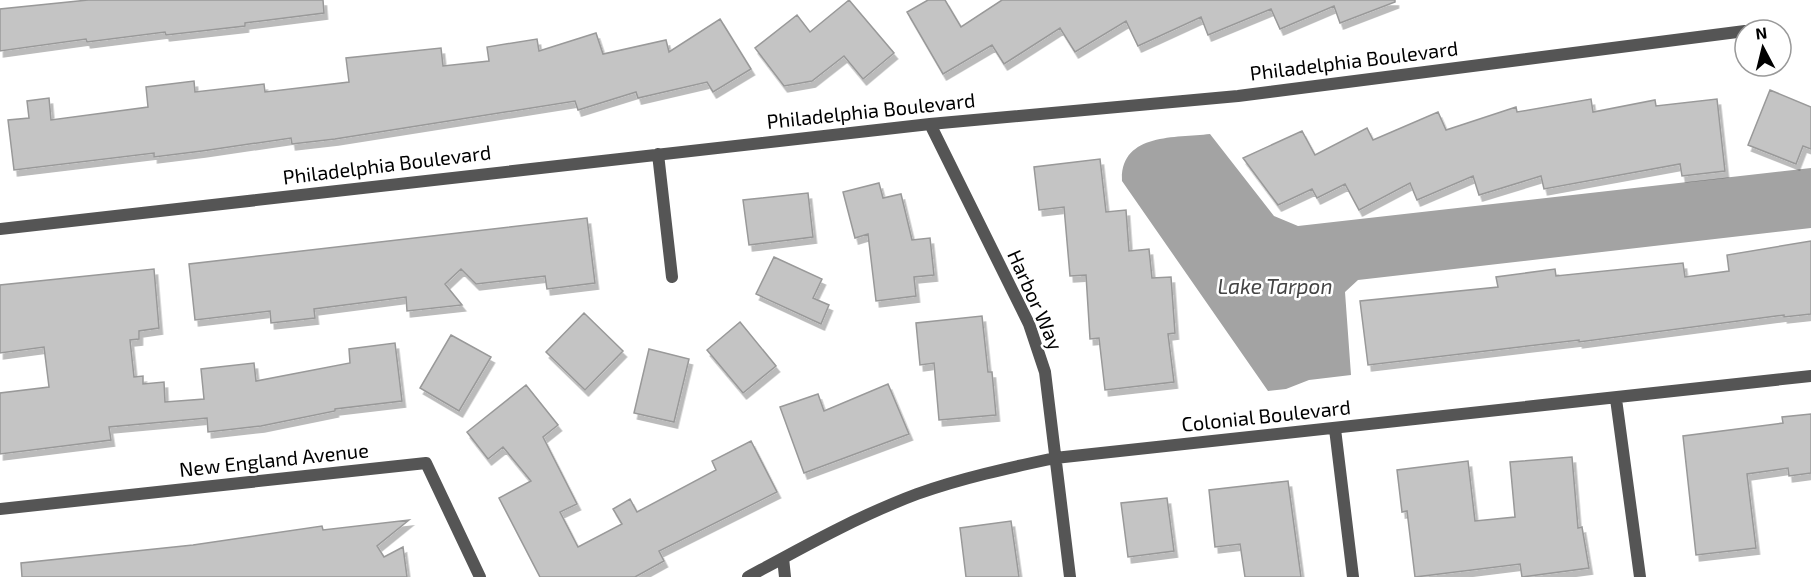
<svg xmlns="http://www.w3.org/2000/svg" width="1811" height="577" font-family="'Exo 2',sans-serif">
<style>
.water{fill:#a3a3a3}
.building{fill:#c4c4c4;stroke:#999;stroke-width:1.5;filter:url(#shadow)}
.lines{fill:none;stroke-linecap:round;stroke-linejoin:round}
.minor{stroke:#555;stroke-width:12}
.labels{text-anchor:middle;stroke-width:5;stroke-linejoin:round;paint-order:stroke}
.street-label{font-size:20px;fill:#000;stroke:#fff}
.water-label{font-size:21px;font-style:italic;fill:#444;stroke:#fff}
</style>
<defs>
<filter id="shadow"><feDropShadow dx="3.5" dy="6" stdDeviation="0" flood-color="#0004"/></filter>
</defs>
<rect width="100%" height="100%" fill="#fff"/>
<!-- water -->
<path class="water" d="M 1210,134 L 1274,216 L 1298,226 L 1811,168 L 1811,228 L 1358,280 L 1345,292 L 1351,375 L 1309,380 L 1286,389 L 1268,391 L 1122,181 C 1120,133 1175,138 1210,134 Z"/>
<!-- building -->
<path class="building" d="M 88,0 L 323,0 L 324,13 L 245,23 L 245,26 L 166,35 L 165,32 L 87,42 L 86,39 L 0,51 L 0,9 Z
M 849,0 L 894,53 L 863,79 L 844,56 L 812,81 L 784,86 L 755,48 L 797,15 L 810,32 Z
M 928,0 L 945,0 L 961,27 L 1002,0 L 1395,0 L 1395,2 L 1340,23 L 1334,6 L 1280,29 L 1271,9 L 1208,35 L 1201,17 L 1138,46 L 1126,21 L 1075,52 L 1060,28 L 1004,64 L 992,45 L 943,74 L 907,12 Z
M 720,19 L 751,69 L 713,92 L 707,82 L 638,98 L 636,92 L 578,110 L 575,101 L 335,139 L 292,144 L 291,138 L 202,151 L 154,157 L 154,153 L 14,170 L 8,120 L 29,118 L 27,101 L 49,98 L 51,120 L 148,107 L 146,87 L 194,81 L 195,92 L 264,84 L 265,92 L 349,82 L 346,58 L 441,48 L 443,66 L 489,61 L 487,47 L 537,39 L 539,51 L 596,33 L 603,54 L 666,40 L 669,52 Z
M 1770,90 L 1811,107 L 1811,149 L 1803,146 L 1796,164 L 1748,145 Z
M 1591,99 L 1593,112 L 1655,100 L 1656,106 L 1717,99 L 1725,171 L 1682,176 L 1680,164 L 1544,189 L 1541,176 L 1479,195 L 1473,176 L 1417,200 L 1410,183 L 1359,210 L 1345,184 L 1317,198 L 1312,189 L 1278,205 L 1243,158 L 1302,131 L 1315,155 L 1367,128 L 1373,140 L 1438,112 L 1446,130 L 1516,107 L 1517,112 Z
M 1100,159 L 1106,212 L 1126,210 L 1129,251 L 1149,249 L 1152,278 L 1171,277 L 1175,333 L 1168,334 L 1174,382 L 1105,390 L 1099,338 L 1090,339 L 1086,275 L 1070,276 L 1064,207 L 1039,210 L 1034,167 Z
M 879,183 L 883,198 L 901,194 L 912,240 L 930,238 L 934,275 L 914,277 L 916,296 L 876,301 L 868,234 L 855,238 L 843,192 Z
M 808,193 L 813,237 L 749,245 L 743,200 Z
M 587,218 L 595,283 L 547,289 L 545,276 L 476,284 L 461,269 L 445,284 L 462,305 L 407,311 L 406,297 L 314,309 L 315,318 L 271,323 L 270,311 L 195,320 L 189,264 Z
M 1811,241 L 1811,314 L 1784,317 L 1784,315 L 1579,342 L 1579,340 L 1368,365 L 1360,301 L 1498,287 L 1496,277 L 1555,269 L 1556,276 L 1683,263 L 1685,277 L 1729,271 L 1727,255 Z
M 774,257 L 822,279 L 813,298 L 829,305 L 821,324 L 756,294 Z
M 154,269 L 159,328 L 139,331 L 139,339 L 130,340 L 134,377 L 143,376 L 143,384 L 164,382 L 165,402 L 204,399 L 201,369 L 254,363 L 256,381 L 350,363 L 349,349 L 395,343 L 402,401 L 335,409 L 335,411 L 261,426 L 208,432 L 207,418 L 109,427 L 111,440 L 0,454 L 0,393 L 49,387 L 44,347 L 0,353 L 0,285 Z
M 584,313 L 623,351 L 585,390 L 546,352 Z
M 982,316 L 988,372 L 992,372 L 996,415 L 939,420 L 934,363 L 920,365 L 916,323 Z
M 740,322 L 776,366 L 743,393 L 707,350 Z
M 451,335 L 491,357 L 459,411 L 420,388 Z
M 649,349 L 689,359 L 674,422 L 634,413 Z
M 888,384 L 909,434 L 804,473 L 780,407 L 818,394 L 824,411 Z
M 526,385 L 558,425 L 543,437 L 577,504 L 560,512 L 578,547 L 622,524 L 613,509 L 630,499 L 637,512 L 716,470 L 712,461 L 751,441 L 777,492 L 659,551 L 664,561 L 635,577 L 540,577 L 499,498 L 531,481 L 503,447 L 488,459 L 467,432 Z
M 1811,414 L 1811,473 L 1789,476 L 1788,468 L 1747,474 L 1756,548 L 1696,555 L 1683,436 L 1783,423 L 1782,417 Z
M 1572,457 L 1578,528 L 1582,527 L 1589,568 L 1522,577 L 1520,564 L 1415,577 L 1407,511 L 1402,512 L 1397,470 L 1468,461 L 1475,521 L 1515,517 L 1510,462 Z
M 1288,481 L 1301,577 L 1245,577 L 1240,544 L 1215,547 L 1209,490 Z
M 1167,498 L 1174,551 L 1128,557 L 1121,503 Z
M 409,520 L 377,546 L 384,557 L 403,547 L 407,577 L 22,577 L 21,563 L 193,545 L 322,526 L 323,530 Z
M 1011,521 L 1019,577 L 966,577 L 960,528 Z"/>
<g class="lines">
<!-- minor -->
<path class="minor" d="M 930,124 L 1029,324 L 1045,372 L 1070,577
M 658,154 L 672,277
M 0,229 L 930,124 L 1238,96 L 1745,31
M 1616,399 L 1640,577
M 1335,429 L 1353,577
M 0,509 L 426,463 L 480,577
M 783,558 L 785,577
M 748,577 C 803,547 858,516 917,494 C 962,478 1008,468 1055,458 L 1811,376"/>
</g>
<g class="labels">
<!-- street labels -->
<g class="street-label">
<text transform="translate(1354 61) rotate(-7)" y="7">Philadelphia Boulevard</text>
<text transform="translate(871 111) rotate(-6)" y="7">Philadelphia Boulevard</text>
<text transform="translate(387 165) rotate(-7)" y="7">Philadelphia Boulevard</text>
<text transform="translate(1035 300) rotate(66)" y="7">Harbor Way</text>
<text transform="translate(1266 416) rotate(-6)" y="7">Colonial Boulevard</text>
<text transform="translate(274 460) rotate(-6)" y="7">New England Avenue</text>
</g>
<!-- water labels -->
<g class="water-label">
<text x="1275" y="294">Lake Tarpon</text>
</g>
</g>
<!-- north arrow -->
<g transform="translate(1763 48) rotate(353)"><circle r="28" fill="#ffffff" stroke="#999999" stroke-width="1.5"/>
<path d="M0-4.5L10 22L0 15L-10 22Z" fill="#000000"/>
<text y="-9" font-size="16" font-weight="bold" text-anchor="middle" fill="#000000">N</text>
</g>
</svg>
